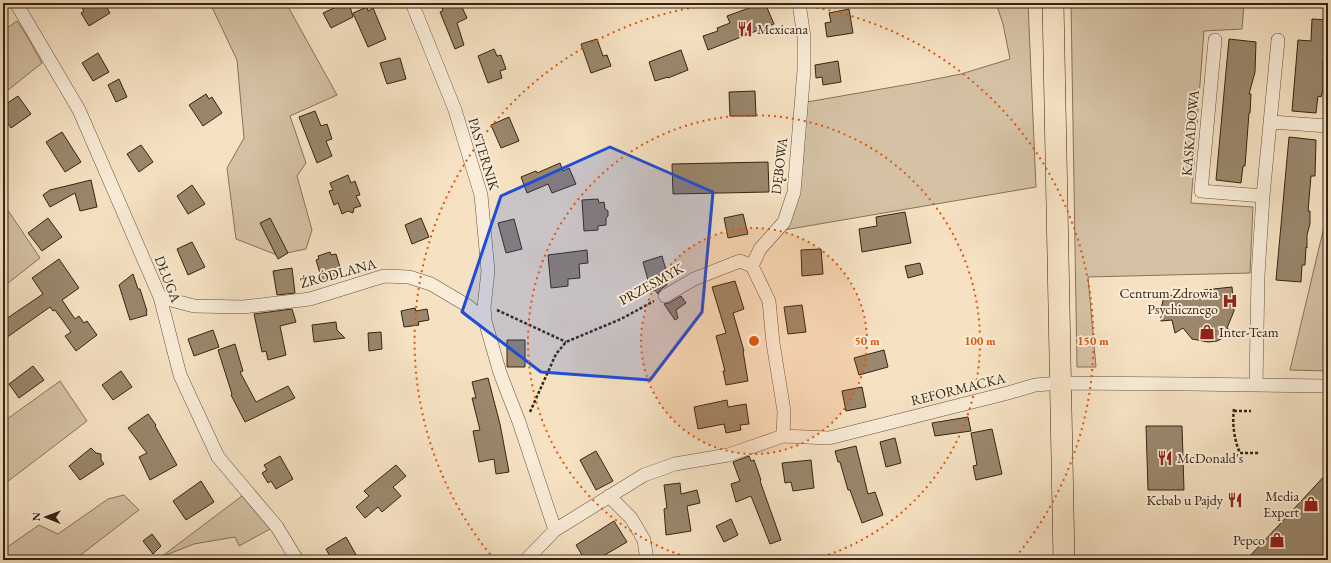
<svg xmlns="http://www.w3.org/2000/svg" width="1331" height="563" font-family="'EB Garamond',serif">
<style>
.green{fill:#d5c2a5;stroke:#86735a}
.building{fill:#9a876d;stroke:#362410}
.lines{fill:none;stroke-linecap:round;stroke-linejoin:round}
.minor-casing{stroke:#66543d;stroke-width:14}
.primary-casing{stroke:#362410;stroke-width:22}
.path{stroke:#362410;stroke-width:2.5;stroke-dasharray:3 2;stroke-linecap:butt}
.minor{stroke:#f9ecd8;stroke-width:13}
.primary{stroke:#f6e2c3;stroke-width:21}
.marked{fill:#1d4ed8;fill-opacity:0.2;stroke:#1d4ed8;stroke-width:3;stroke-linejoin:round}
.ring{fill:none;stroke:#df560c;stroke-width:2;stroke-dasharray:2 4}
.labels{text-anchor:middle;stroke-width:4;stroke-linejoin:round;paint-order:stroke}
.poi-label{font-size:14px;fill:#362410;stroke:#f9ecd8;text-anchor:end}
.street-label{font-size:14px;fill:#362410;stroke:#f9ecd8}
.centre{fill:#df560c;stroke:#f9ecd8;stroke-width:2}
.ring-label{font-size:12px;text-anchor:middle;font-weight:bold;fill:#df560c;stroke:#f9ecd8;stroke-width:4;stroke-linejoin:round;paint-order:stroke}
</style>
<rect width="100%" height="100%" fill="#f6e2c3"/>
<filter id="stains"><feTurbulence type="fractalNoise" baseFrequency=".005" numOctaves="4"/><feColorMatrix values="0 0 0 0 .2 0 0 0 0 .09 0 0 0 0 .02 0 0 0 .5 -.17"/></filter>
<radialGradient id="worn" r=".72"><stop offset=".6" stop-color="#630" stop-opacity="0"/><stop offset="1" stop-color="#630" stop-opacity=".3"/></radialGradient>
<!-- green -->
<path class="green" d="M 210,3 L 286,3 L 337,95 L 290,116 L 306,163 L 297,176 L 312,230 L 306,249 L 277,255 L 236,239 L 227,168 L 244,138 L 237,60 Z
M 996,3 L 1028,3 L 1036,187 L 784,230 L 807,102 L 916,83 L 961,74 L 1010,59 L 1003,24 Z
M 1071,3 L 1244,3 L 1242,29 L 1204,31 L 1191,203 L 1253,207 L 1250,273 L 1088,277 L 1096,367 L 1077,367 Z
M 17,21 L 27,36 L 42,63 L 3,94 L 3,31 Z
M 3,203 L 40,258 L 3,287 Z
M 1328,210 L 1328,371 L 1290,370 Z
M 60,381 L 87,421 L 3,485 L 3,422 Z
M 124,495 L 139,510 L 74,560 L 3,560 L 3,550 L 39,525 L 58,534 L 108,499 Z
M 242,496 L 270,529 L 239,546 L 235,537 L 194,544 L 161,557 Z"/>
<!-- building -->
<path class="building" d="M 79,3 L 104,3 L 110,13 L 89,26 L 81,13 L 84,11 Z
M 331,3 L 349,3 L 353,17 L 331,28 L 323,13 L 334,8 Z
M 444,3 L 460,3 L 467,18 L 457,23 L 464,45 L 455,49 L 440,12 L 443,11 L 442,8 L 445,7 Z
M 763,3 L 765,3 L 774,24 L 708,50 L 703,36 L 718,31 L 717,28 L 730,23 L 727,16 Z
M 367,7 L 368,11 L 373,8 L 386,39 L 368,47 L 353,13 Z
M 849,9 L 853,33 L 827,37 L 825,23 L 831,22 L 829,13 Z
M 1312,19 L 1328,20 L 1328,35 L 1325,49 L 1324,62 L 1323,61 L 1323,90 L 1321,97 L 1318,96 L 1316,113 L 1292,111 L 1298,40 L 1311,41 Z
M 597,39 L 603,56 L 607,55 L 611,66 L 591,73 L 581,44 Z
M 1229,39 L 1256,42 L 1255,72 L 1249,94 L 1251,94 L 1250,113 L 1249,113 L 1245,166 L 1243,166 L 1241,183 L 1216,180 Z
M 494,49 L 497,56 L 501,55 L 506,69 L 500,71 L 502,78 L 488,83 L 478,56 Z
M 681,50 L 688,70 L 668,78 L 668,77 L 655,81 L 649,62 Z
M 98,53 L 109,72 L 93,81 L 82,63 Z
M 400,58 L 406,79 L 387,84 L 380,63 Z
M 838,61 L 841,82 L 823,85 L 822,77 L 816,78 L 815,65 Z
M 119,79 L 127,97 L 116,102 L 108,85 Z
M 755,91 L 756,116 L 730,116 L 729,92 Z
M 206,94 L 209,99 L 212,97 L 222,113 L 203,126 L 189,105 Z
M 18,96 L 31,114 L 11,128 L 3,116 L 3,106 Z
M 315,111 L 321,126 L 327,124 L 332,139 L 326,141 L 332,156 L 317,163 L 299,117 Z
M 509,117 L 519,141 L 501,148 L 491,125 Z
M 62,132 L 81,162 L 65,172 L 46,142 Z
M 1289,137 L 1316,140 L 1315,176 L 1311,176 L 1308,211 L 1310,211 L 1310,224 L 1307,235 L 1307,248 L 1306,247 L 1305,265 L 1302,265 L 1301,282 L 1276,280 Z
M 141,145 L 153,162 L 139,172 L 127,154 Z
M 768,162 L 769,192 L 673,194 L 672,164 Z
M 560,163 L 563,171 L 569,168 L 576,184 L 552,193 L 548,184 L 527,193 L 521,177 L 536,171 L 537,173 Z
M 348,175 L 351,183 L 355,181 L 360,195 L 356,196 L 361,206 L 354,208 L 353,213 L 348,211 L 342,214 L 338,203 L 334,205 L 329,191 L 333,190 L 330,183 Z
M 91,180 L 97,207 L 80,211 L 75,193 L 50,207 L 43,195 L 50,190 Z
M 192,185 L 205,204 L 188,214 L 177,196 Z
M 598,199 L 599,203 L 604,202 L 605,209 L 608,211 L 608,216 L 606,218 L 606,225 L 598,226 L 598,230 L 584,231 L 582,200 Z
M 905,212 L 911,243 L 862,252 L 859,229 L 877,226 L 876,217 Z
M 743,214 L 748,234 L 728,238 L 724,218 Z
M 48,218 L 62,237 L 42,251 L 28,233 Z
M 270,218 L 288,253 L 278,259 L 260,223 Z
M 421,218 L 429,237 L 412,244 L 405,225 Z
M 514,219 L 522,249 L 506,253 L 498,223 Z
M 192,242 L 205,267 L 188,275 L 177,249 Z
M 821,249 L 823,274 L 802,276 L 801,250 Z
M 587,250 L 588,263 L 579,264 L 580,278 L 568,279 L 568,286 L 551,288 L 548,255 Z
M 330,252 L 331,255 L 336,254 L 343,277 L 323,283 L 316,260 L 319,259 L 318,256 Z
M 662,256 L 666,270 L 663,272 L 667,285 L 661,289 L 658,294 L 655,290 L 651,291 L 643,262 Z
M 59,259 L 79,288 L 62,300 L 75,319 L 79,316 L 84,323 L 87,321 L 97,335 L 76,351 L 65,336 L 71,332 L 55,310 L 53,311 L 50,307 L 3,340 L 3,321 L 43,294 L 32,278 Z
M 920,263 L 923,274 L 908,278 L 905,266 Z
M 292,268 L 295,293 L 277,295 L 273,271 Z
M 133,274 L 138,289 L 140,289 L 147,311 L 146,311 L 147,315 L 130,320 L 119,285 Z
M 735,281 L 744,309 L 733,313 L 744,351 L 743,351 L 748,381 L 726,385 L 723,371 L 725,371 L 716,336 L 726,333 L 712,287 Z
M 1232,287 L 1234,311 L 1227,328 L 1231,331 L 1225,337 L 1217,341 L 1208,342 L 1192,339 L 1183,328 L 1175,333 L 1172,320 L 1161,321 L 1161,309 L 1164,296 L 1204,293 L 1204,290 Z
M 681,296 L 686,303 L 676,310 L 678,318 L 675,320 L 664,304 L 669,303 Z
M 802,305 L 806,332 L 788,334 L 784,307 Z
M 415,308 L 416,311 L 427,309 L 429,320 L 418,322 L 419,325 L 404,327 L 401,311 Z
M 292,309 L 296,322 L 280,326 L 286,355 L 268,360 L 266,351 L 262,352 L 254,314 Z
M 336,322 L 337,330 L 345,338 L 314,342 L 312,325 Z
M 213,330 L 219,347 L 194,356 L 188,339 Z
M 381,332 L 382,349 L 369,351 L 368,333 Z
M 507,340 L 525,340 L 525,367 L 507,367 Z
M 235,344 L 243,371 L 240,372 L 256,402 L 288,386 L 295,398 L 245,422 L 231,395 L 232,394 L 218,350 Z
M 884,350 L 888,367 L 859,375 L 854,358 Z
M 33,366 L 44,380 L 19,398 L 9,384 Z
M 121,371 L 132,387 L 113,400 L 102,385 Z
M 488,378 L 500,424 L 509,472 L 496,474 L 494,459 L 479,462 L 473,431 L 480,430 L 472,398 L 476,398 L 472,382 Z
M 862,387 L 866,407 L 846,411 L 842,391 Z
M 727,400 L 728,407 L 746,404 L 749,424 L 740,425 L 741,430 L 726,433 L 724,424 L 698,429 L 694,407 Z
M 148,414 L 156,425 L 155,426 L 177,465 L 150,480 L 139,457 L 147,453 L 128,428 Z
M 968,417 L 971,431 L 935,436 L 932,423 Z
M 1146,426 L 1182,426 L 1184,490 L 1148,490 Z
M 992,429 L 1002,474 L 976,480 L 973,466 L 977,465 L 971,433 Z
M 895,438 L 901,463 L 886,467 L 880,442 Z
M 856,446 L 868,494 L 875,492 L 883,515 L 862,523 L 850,490 L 848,490 L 840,462 L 838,462 L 835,451 Z
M 91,448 L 96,453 L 101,454 L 101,460 L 104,464 L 80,480 L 69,466 Z
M 596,451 L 613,481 L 596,490 L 580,460 Z
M 280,456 L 293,479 L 276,489 L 271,481 L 268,483 L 262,473 L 267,470 L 264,465 Z
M 749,456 L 751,461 L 754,460 L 761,480 L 760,481 L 781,540 L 770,544 L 751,496 L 736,502 L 731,484 L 740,481 L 733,462 Z
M 811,460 L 814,488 L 793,491 L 791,482 L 785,483 L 782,463 Z
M 396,465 L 406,476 L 393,487 L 401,496 L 382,512 L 378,507 L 365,518 L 356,507 L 369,496 L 364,491 Z
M 1328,472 L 1328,560 L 1246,560 L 1279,525 Z
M 201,481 L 214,502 L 186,520 L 173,501 Z
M 680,483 L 681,494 L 697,490 L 700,503 L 687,506 L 691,531 L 666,535 L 664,509 L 667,508 L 664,485 Z
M 731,519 L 738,535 L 724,542 L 716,526 Z
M 614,521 L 627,542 L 596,560 L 585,560 L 576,545 Z
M 152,534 L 161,546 L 153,554 L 143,541 Z
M 346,537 L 359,560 L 332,560 L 326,549 Z"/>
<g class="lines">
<defs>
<path id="minor" d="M 16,3 L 79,110 L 160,297 L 180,375 L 218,457 L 277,527 L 297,560
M 412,3 L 455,110 L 481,195 L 488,271 L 484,307 L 485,321
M 1215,40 L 1201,191 L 1263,196
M 1271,122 L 1328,126
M 665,296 L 694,279 L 740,261 L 752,266
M 160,297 L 194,306 L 243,307 L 310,299 L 384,276 L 409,277 L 431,284 L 468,306 L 485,321 L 500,373 L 519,422 L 555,530
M 1256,385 L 1258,275 L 1263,196 L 1278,40
M 783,436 L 784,411 L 773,343 L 769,301 L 752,266 L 760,249 L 784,222 L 794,192 L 804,70 L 804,37 L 799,3
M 609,496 L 631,518 L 644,540 L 647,560
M 526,560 L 555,530 L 644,475 L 675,464 L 728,455 L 783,436 L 829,438 L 1008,393 L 1035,385 L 1061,383 L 1190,384 L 1328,386"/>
<path id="primary" d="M 1053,3 L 1064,560"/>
</defs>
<!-- minor casing -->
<use href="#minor" class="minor-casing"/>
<!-- primary casing -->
<use href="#primary" class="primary-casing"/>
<!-- path -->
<path class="path" d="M 497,310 L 566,342
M 1234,409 C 1232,422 1234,440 1240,453 L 1260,453
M 1234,411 L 1251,411
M 530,412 L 556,354 L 566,342 L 621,319 L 654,301"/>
<!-- minor -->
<use href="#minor" class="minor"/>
<!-- primary -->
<use href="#primary" class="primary"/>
</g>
<!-- marked area -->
<path class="marked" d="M 610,147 L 713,192 L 702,312 L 650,380 L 541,372 L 462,312 L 501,196 Z"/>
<!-- distance rings -->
<circle cx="754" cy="341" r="113" fill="#df560c" fill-opacity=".12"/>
<g class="ring">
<circle cx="754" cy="341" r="113"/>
<path d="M697 560A226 226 0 1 1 811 560"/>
<path d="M494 559A339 339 0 0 1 727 3M781 3A339 339 0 0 1 1014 559"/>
</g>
<!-- icons -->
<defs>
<symbol id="restaurant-bare" viewBox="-9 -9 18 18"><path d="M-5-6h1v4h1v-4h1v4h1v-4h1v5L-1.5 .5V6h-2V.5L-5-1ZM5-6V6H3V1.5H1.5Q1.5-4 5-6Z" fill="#8f2418" stroke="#f9ecd8" stroke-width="2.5" paint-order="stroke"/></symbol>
<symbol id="hospital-bare" viewBox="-9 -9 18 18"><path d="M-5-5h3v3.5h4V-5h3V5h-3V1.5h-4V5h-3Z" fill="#8f2418" stroke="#f9ecd8" stroke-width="2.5" paint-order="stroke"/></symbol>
<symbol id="shop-bare" viewBox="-9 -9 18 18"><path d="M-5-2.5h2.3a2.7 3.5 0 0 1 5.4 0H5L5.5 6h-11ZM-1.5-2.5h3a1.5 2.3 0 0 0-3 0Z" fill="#8f2418" stroke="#f9ecd8" stroke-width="2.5" paint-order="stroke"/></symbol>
</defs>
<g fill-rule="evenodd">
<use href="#restaurant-bare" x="734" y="18" width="22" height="22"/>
<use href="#hospital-bare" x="1219" y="290" width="22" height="22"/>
<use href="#shop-bare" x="1196" y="321" width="22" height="22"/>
<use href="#restaurant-bare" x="1154" y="447" width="22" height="22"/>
<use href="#restaurant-bare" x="1224" y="489" width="22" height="22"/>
<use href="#shop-bare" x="1300" y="493" width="22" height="22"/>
<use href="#shop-bare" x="1266" y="529" width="22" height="22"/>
</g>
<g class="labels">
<!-- poi labels -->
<g class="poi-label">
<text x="757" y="34" text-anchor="start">Mexicana</text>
<text x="1218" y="298">Centrum Zdrowia<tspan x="1218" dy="16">Psychicznego</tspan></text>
<text x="1219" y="337" text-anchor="start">Inter-Team</text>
<text x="1177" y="463" text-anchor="start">McDonald's</text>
<text x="1299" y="501">Media<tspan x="1299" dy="16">Expert</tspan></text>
<text x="1223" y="505">Kebab u Pajdy</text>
<text x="1265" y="545">Pepco</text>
</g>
<!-- street labels -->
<g class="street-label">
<text transform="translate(1190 133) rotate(-85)" y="5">KASKADOWA</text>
<text transform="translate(484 154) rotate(73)" y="5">PASTERNIK</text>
<text transform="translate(779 166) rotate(-83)" y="5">DĘBOWA</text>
<text transform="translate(338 273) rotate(-15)" y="5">ŹRÓDLANA</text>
<text transform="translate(168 279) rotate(69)" y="5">DŁUGA</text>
<text transform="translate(651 284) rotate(-29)" y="5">PRZESMYK</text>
<text transform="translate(958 389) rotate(-14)" y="5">REFORMACKA</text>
</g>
</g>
<circle cx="754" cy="341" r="6" class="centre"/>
<g class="ring-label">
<text x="867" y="345">50 m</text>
<text x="980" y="345">100 m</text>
<text x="1093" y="345">150 m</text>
</g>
<!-- margin -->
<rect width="1331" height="563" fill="none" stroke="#f6e2c3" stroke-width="16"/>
<rect x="4" y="4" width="1323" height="555" fill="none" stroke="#362410" stroke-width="2"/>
<rect x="8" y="8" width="1315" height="547" fill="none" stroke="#362410"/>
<!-- north arrow -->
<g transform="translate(46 517) rotate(271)" stroke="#f9ecd8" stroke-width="3" paint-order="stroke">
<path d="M0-3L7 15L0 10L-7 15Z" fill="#362410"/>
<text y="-6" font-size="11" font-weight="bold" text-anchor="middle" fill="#362410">N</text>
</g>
<rect width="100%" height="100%" filter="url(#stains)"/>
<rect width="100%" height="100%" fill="url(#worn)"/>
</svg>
